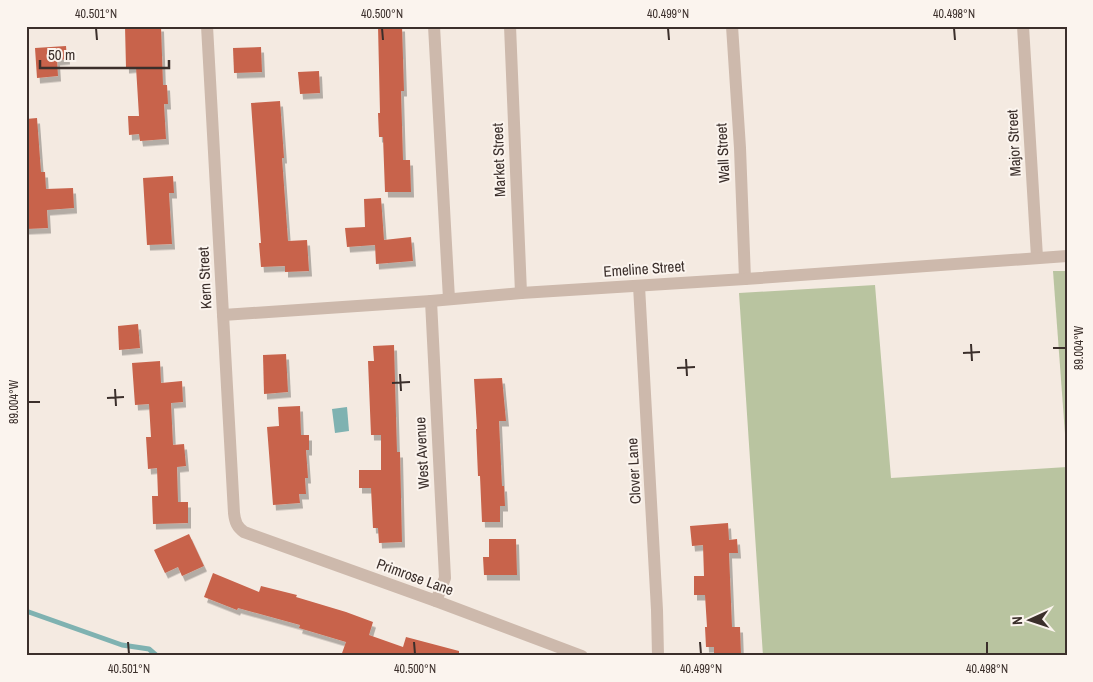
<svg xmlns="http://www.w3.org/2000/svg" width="1093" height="682" viewBox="0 0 1093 682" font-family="'Archivo Narrow',sans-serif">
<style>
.green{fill:#b9c4a0}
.water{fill:#7fb2b1}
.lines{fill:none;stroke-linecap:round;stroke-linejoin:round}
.stream{stroke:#7fb2b1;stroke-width:5}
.building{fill:#c8634b;filter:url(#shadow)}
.minor{stroke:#cdb9ac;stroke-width:12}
.ticks{fill:none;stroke:#3b2f2b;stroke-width:2}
.labels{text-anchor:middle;stroke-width:4;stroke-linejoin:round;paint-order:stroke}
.street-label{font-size:15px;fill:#3b2f2b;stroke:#fbf4ee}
.neatline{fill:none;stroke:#3b2f2b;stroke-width:2}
.ticks-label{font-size:12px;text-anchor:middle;fill:#3b2f2b}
</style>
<defs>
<filter id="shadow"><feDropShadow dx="3" dy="5.5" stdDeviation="0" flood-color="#0004"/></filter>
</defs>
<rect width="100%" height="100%" fill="#f4eae1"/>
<g class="green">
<path d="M1053 271H1067V461Z"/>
<path d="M875 285 891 478 1067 467V656H763L739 293Z"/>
</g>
<path class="water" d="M347 407 349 431 335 433 332 409Z"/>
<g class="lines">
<path class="stream" d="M26 611 122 645 149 649 157 656"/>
</g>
<g class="building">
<path d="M125 26H161L163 85H167L168 104H164L166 139 140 141 139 134 129 135 128 116H139L136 67 126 68Z"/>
<path d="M378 26H402L404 91H401L403 160H410L411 192H385L383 137H379L378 113H380Z"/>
<path d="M66 46 67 59 57 60 58 76 37 78 35 48Z"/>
<path d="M261 47 262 72 234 73 233 48Z"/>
<path d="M319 71 320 93 300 94 298 72Z"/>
<path d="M280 101 284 158H282L288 241 307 240 309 271 285 272V266L261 267 259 243H261L251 103Z"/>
<path d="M37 118 41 172H45L46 189 73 188 74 208 47 210 48 228 26 229V119Z"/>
<path d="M173 176 174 193H169L172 244 147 245 143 178Z"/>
<path d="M381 198 384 240 411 237 413 261 376 264 375 245 347 247 345 228 365 227 364 199Z"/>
<path d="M138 324 140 348 119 350 118 326Z"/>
<path d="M394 345 397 452H400L402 542 379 543 378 528H373L371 488H359V470H381V435H371L368 361H374L373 346Z"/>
<path d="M286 354 288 392 264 394 263 355Z"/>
<path d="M160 361 161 383 182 381 183 402 171 403 173 445 184 444 186 466 177 467 178 502H188V523L153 524 152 496H158L157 468 148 469 146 437H151L149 404 135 405 132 363Z"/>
<path d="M502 378 506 421H499L502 486H504L505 506H500V522H482L480 476H478L476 429H477L474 379Z"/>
<path d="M300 406 301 435H309V450H306L308 478H305L306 494H299L300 503 273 505 267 427 279 426 278 407Z"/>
<path d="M728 523 729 540 737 539 738 553H729L732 627H740L741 655 714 656V647H706L705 627H707L705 595H694V576H704L703 545 692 546 690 526Z"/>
<path d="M189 534 204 566 182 576 178 567 165 573 154 550Z"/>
<path d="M489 539H516L517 575H484L483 557H489Z"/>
<path d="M213 573 259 592 261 586 297 595 296 597 346 612 373 622 369 635 403 647 406 637 459 651V656H341L346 642 299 628 300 625 238 608 237 610 204 597Z"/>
</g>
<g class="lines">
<g class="minor">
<path d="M207 26 234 513C235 522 237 527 244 532L436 601 582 656"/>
<path d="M434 26 449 299"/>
<path d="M510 26 521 293"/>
<path d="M732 26 740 148 745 279"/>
<path d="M1023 26 1037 257"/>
<path d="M639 286 657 610 658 656"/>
<path d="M431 301 445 578 436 601"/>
<path d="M223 315 431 301 521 293 745 279 1067 256"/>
</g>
</g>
<path class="ticks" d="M96 28 97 40M382 28 383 40M668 28 669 40M954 28 955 40M971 344 972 361M1053 348H1066M963 353 980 352M686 359 687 376M677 368 695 367M400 374 401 391M392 383 410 382M115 389 116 406M107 398 124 397M28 402H40M128 642 129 654M414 642 415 654M700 642 701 654M987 642V654"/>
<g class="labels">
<g class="street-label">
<text transform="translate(1014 143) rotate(-93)" y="5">Major Street</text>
<text transform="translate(723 153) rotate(-93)" y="5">Wall Street</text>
<text transform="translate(499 160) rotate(-92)" y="5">Market Street</text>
<text transform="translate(644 269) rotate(-4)" y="5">Emeline Street</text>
<text transform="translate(205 278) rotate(-93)" y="5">Kern Street</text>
<text transform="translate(422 453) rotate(-93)" y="5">West Avenue</text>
<text transform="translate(634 471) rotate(-93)" y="5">Clover Lane</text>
<text transform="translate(415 577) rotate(20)" y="5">Primrose Lane</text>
</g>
</g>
<rect width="1093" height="682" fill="none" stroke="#fbf4ee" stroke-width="55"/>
<g transform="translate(1030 620) rotate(267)" stroke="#fbf4ee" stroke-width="4" paint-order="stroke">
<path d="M0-4L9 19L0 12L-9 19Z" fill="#3b2f2b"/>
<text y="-8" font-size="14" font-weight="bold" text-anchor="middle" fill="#3b2f2b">N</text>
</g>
<path d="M40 60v8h129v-8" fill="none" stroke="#3b2f2b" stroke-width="2.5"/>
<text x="48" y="60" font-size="15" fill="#3b2f2b" stroke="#fbf4ee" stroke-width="4" paint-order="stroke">50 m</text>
<rect x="28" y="28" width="1038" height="626" class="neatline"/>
<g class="ticks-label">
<text x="96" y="18">40.501°N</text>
<text x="382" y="18">40.500°N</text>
<text x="668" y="18">40.499°N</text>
<text x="954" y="18">40.498°N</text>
<text transform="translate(1079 348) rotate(-90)" y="4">89.004°W</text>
<text transform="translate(14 402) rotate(-90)" y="4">89.004°W</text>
<text x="129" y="673">40.501°N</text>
<text x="415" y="673">40.500°N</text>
<text x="701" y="673">40.499°N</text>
<text x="987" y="673">40.498°N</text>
</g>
</svg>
